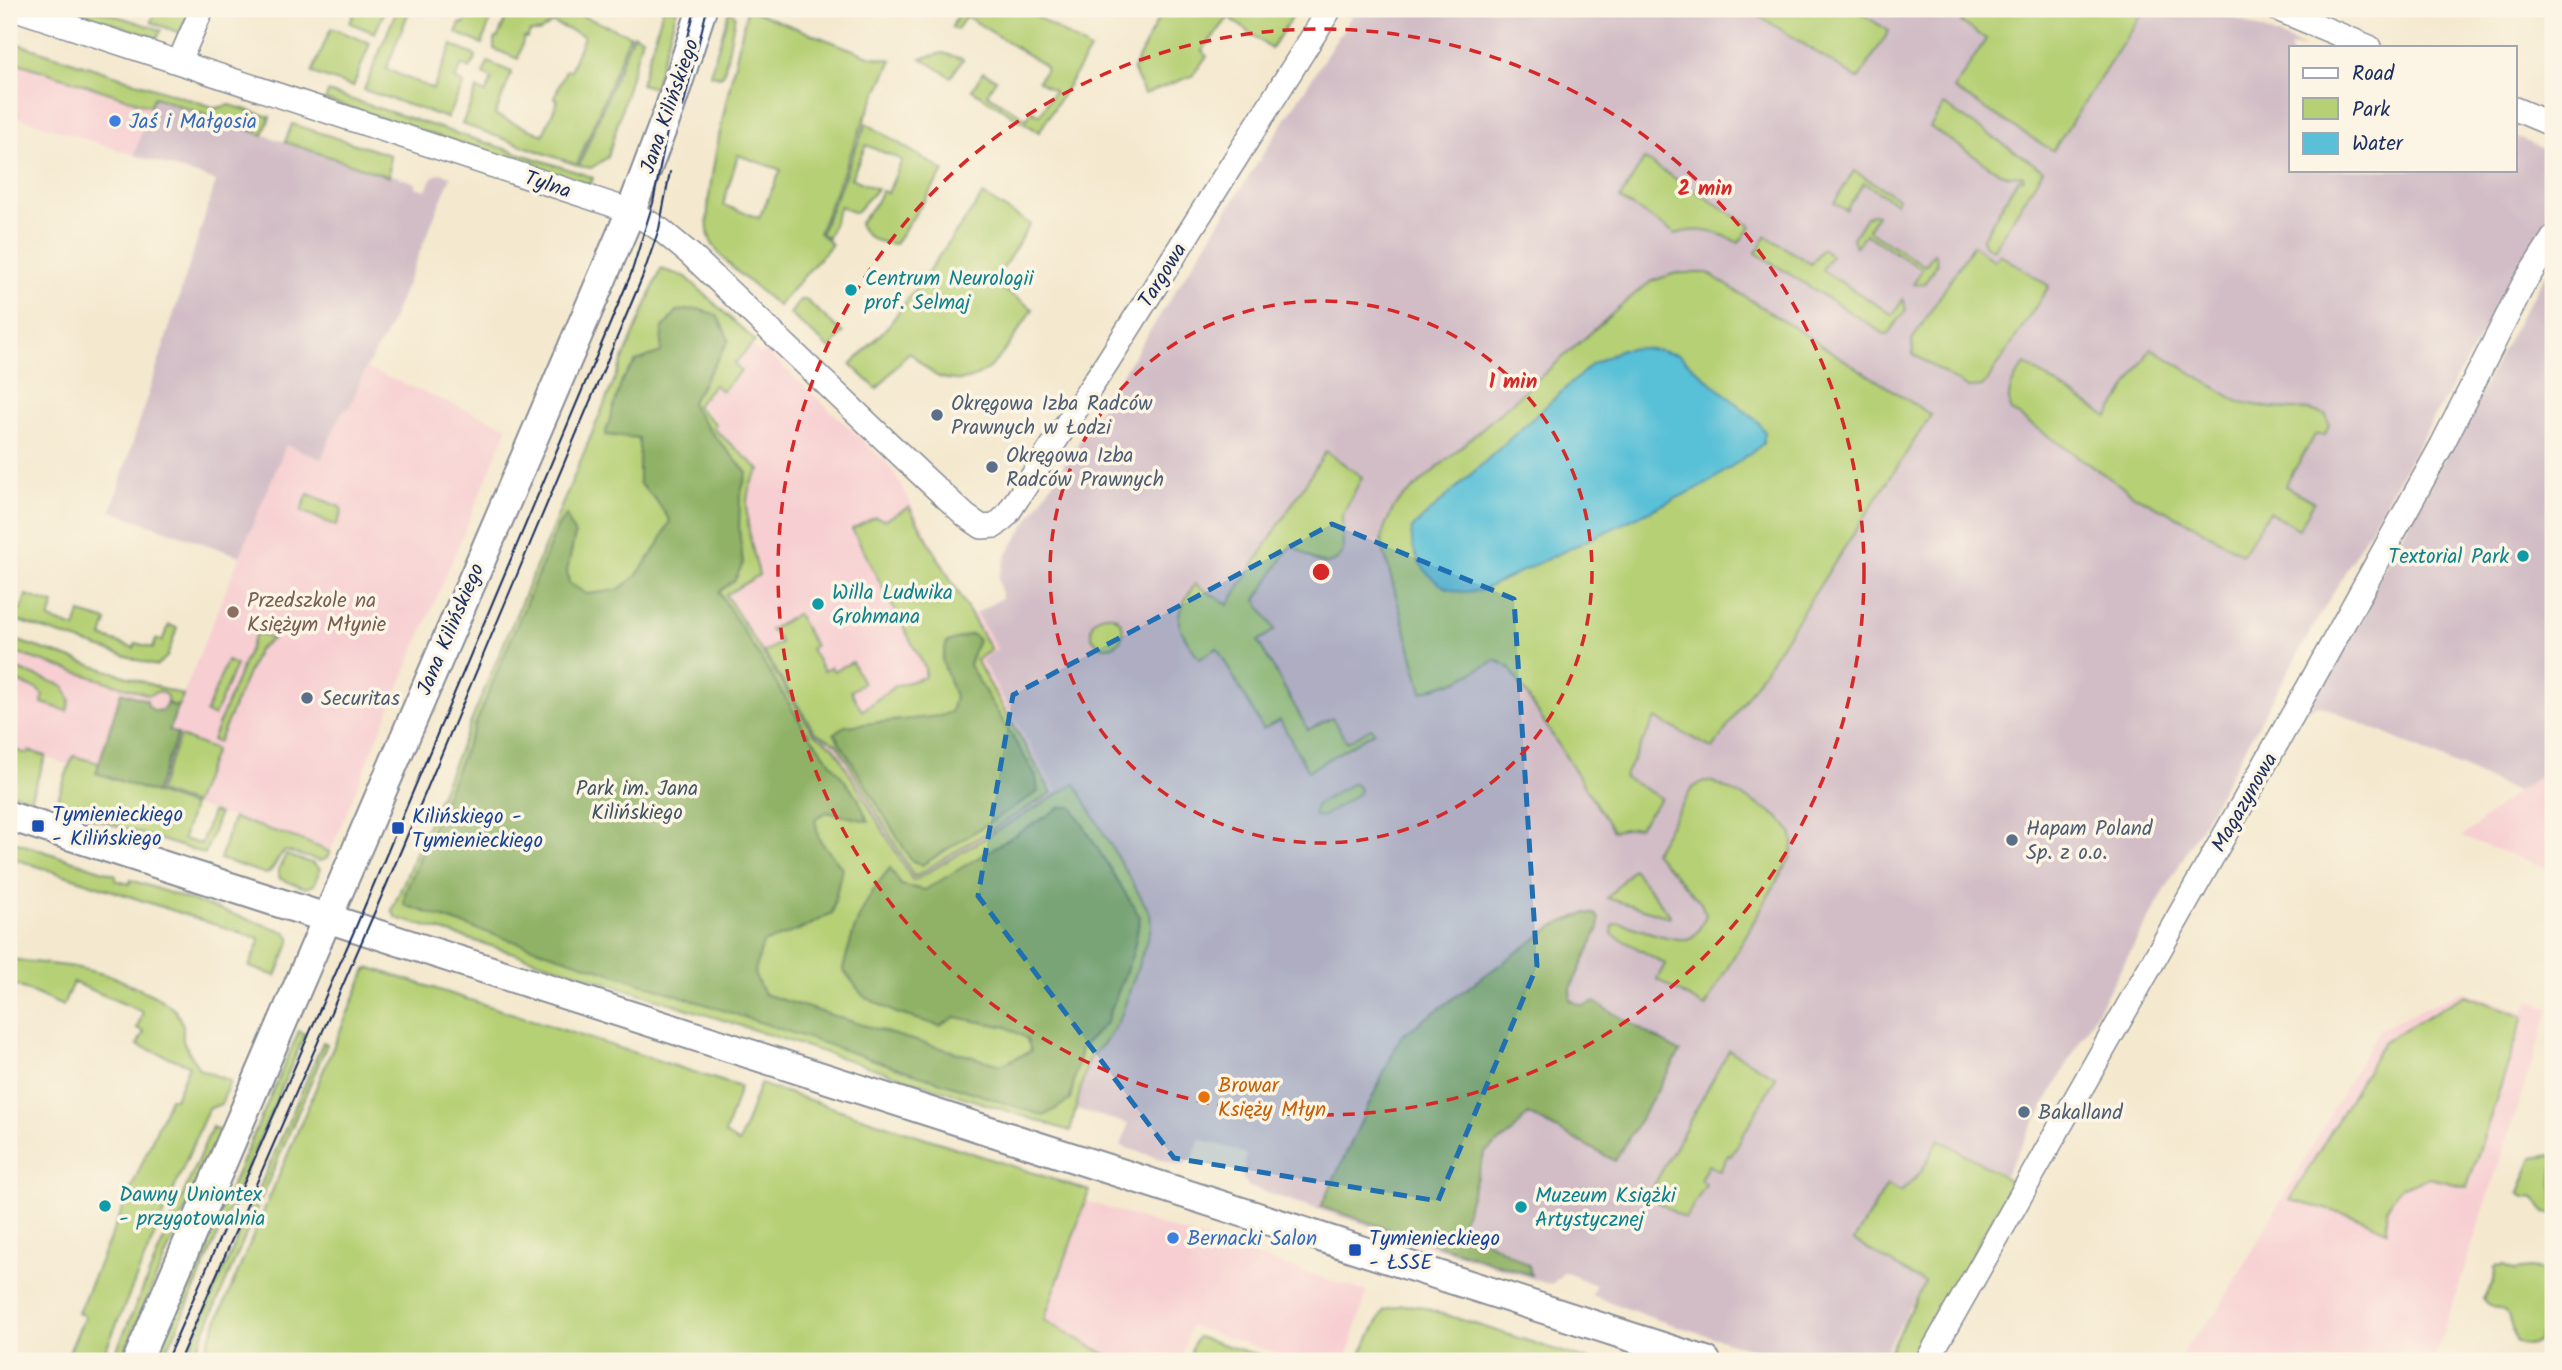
<svg xmlns="http://www.w3.org/2000/svg" width="2562" height="1370" viewBox="0 0 2562 1370" font-family="Kalam,sans-serif">
<style>
.built{fill:#f7cfd2}
.industrial{fill:#d2bdc6}
.green{fill:#b6d075;stroke:#68806a;stroke-width:2;fill-rule:evenodd}
.forest{fill:#90b266;stroke:#567062;stroke-width:2}
.water{fill:#59c0d7;stroke:#3a789a;stroke-width:2}
.lines{fill:none;stroke-linecap:round;stroke-linejoin:round}
.minor-casing{stroke:#888c96;stroke-width:26}
.tertiary-casing{stroke:#888c96;stroke-width:32}
.minor{stroke:#fff;stroke-width:23}
.tertiary{stroke:#fff;stroke-width:28}
.tram{stroke:#1b2f5e;stroke-width:2}
.marked{fill:#1f6fb2;fill-opacity:0.2;stroke:#1f6fb2;stroke-width:5;stroke-dasharray:14 9;stroke-linejoin:round}
.ring{fill:none;stroke:#d62828;stroke-width:3.5;stroke-dasharray:12 9}
.shop-dot{fill:#3f7fe0;stroke:#fcf5e5;stroke-width:2.5}
.culture-dot{fill:#0f9aa8;stroke:#fcf5e5;stroke-width:2.5}
.service-dot{fill:#5c6f8a;stroke:#fcf5e5;stroke-width:2.5}
.education-dot{fill:#8d6e63;stroke:#fcf5e5;stroke-width:2.5}
.transit-dot{fill:#1a4fb4;stroke:#fcf5e5;stroke-width:2.5}
.food-dot{fill:#e8710a;stroke:#fcf5e5;stroke-width:2.5}
.labels{text-anchor:middle;stroke-width:7;stroke-linejoin:round;paint-order:stroke}
.street-label{font-size:21px;fill:#1b2f5e;stroke:#fcf5e5}
.shop-label{font-size:21px;fill:#366cbe;stroke:#fcf5e5;text-anchor:start}
.culture-label{font-size:21px;fill:#0d838f;stroke:#fcf5e5;text-anchor:start}
.service-label{font-size:21px;fill:#4e5e75;stroke:#fcf5e5;text-anchor:start}
.education-label{font-size:21px;fill:#785e54;stroke:#fcf5e5;text-anchor:start}
.park-label{font-size:21px;fill:#425764;stroke:#fcf5e5}
.transit-label{font-size:21px;fill:#164399;stroke:#fcf5e5;text-anchor:start}
.food-label{font-size:21px;fill:#c56008;stroke:#fcf5e5;text-anchor:start}
.centre{fill:#d62828;stroke:#fcf5e5;stroke-width:3.5}
.ring-label{font-size:21px;text-anchor:middle;font-weight:bold;fill:#d62828;stroke:#fcf5e5;stroke-width:7;stroke-linejoin:round;paint-order:stroke}
</style>
<rect width="100%" height="100%" fill="#fcf5e5"/>
<filter id="ink" filterUnits="userSpaceOnUse"><feTurbulence type="fractalNoise" baseFrequency=".0143" numOctaves="2"/><feDisplacementMap in="SourceGraphic" scale="14" xChannelSelector="R" yChannelSelector="G"/><feConvolveMatrix kernelMatrix="1 2 1 2 8 2 1 2 1" color-interpolation-filters="sRGB"/></filter>
<filter id="wash" filterUnits="userSpaceOnUse"><feTurbulence type="fractalNoise" baseFrequency=".00686" numOctaves="4" result="noise"/><feDisplacementMap in="SourceGraphic" scale="28" xChannelSelector="R" yChannelSelector="G"/><feGaussianBlur stdDeviation="1.57" result="paint"/><feColorMatrix in="noise" values="0 0 0 0 0 0 0 0 0 0 0 0 0 0 0 0 0 1.4 0 .05"/><feComposite in="paint" operator="in"/></filter>
<g filter="url(#wash)">
<rect width="100%" height="100%" fill="#f4e9cf"/>
<g class="built">
<path d="M9 44 153 97 134 155 9 114Z"/>
<path d="M752 346 761 354 765 350 886 462 895 474 971 614 976 613 997 649 981 660 1058 794 913 881 834 747 813 733 725 595 759 575 747 525 748 499 755 475 760 470 715 428 718 423 699 404 715 387 723 393 743 371 736 364Z"/>
<path d="M366 368 508 427 330 852 299 839 9 746V638L183 694 286 445 321 459 342 412 349 407Z"/>
<path d="M2553 766V870L2462 837 2517 792Z"/>
<path d="M2462 991 2524 1012 2529 1000 2550 1008 2434 1361H2181L2185 1347 2217 1312 2379 1029Z"/>
<path d="M1086 1201 1367 1292 1346 1361H1302L1190 1326 1181 1361H1118L1044 1320Z"/>
</g>
<g class="industrial">
<path d="M1356 9H2213L2304 47H2291V170H2515V137L2553 153V210L2545 228 2514 278 2290 668 2005 1175 1989 1166 1880 1361H1790L1658 1320 1591 1295 1596 1285 1564 1272 1551 1285 1249 1187 1241 1176 1247 1155 1236 1150 1200 1139 1193 1158 1182 1166 1121 1146 1128 1124 1076 1109 1088 1060 1108 1039 1074 784 1058 794 981 660 997 649 976 613 1002 598 998 578 1007 554Z"/>
<path d="M153 97 388 177 390 174 416 183 415 187 426 190 432 177 441 173 451 176 386 334 366 368 349 408 342 412 321 459 286 445 240 556 111 511 216 181 134 155Z"/>
<path d="M2553 263V766L2517 792 2322 706H2315L2305 712 2476 401 2520 317Z"/>
</g>
<g class="green">
<path d="M68 9H95L161 30 157 38Z"/>
<path d="M156 9H190L180 33 151 22Z"/>
<path d="M356 9 385 10 375 33 350 23Z"/>
<path d="M397 9H410L386 69 433 89 452 45 476 56 470 69 462 65 455 79 464 84 447 118 364 90Z"/>
<path d="M466 9H490L493 12 482 44 456 33 460 23 464 24 468 13 465 12Z"/>
<path d="M540 9H565L630 35 577 165 462 124 477 89 486 93 492 79 483 74 488 62 512 72 495 115 543 135 558 100 554 98 566 70 570 71 584 36 553 23 539 32H530L527 38 524 37 518 59 494 49V39L498 37 506 18 525 17Z"/>
<path d="M663 9H677L654 88 641 84Z"/>
<path d="M747 9 869 56 892 60 864 120 819 233 832 244 778 306C760 290 718 260 710 239 697 209 739 50 747 9ZM738 155 781 170 759 218 723 205Z"/>
<path d="M960 9H1025L1090 50 1039 132 972 90 983 72 996 79 987 94 1027 119 1032 111 1040 115 1054 91 1038 81 1046 69 1044 65 966 16 957 30 952 27Z"/>
<path d="M1163 9H1297L1271 49 1229 17 1202 51 1207 56 1192 76 1144 94 1133 69Z"/>
<path d="M1749 9H1854L1889 31 1858 79Z"/>
<path d="M1970 9H2145L2053 151 1954 89 1986 39 1961 22Z"/>
<path d="M729 12H733L735 16 724 73 720 77 710 74Z"/>
<path d="M331 28 370 43 353 87 312 73Z"/>
<path d="M633 34 642 38 608 157 591 168 579 166Z"/>
<path d="M9 41 216 108 230 105 270 117 263 135 154 97 150 106 9 60Z"/>
<path d="M943 53 963 59 951 77 921 58Z"/>
<path d="M328 92 586 175 593 178 590 185 325 100Z"/>
<path d="M1944 105 2043 170 1993 250 1983 243 1984 241 1982 239 2018 179 2024 178 2023 175 2009 176 2000 173 1930 127Z"/>
<path d="M866 123 944 171 895 244C877 242 868 241 859 224L875 204 882 191 888 193 902 160 866 145 851 178 877 189 855 213 840 206 828 238 821 233Z"/>
<path d="M292 124 390 155 389 177 285 142Z"/>
<path d="M1644 159 1751 226 1739 243C1721 233 1697 226 1676 234L1620 199Z"/>
<path d="M1854 171 1898 198 1896 203 1864 183 1846 210 1834 203Z"/>
<path d="M983 195 1030 224 994 283 1033 309C1010 341 988 394 939 377 929 373 918 359 909 352L877 389 851 365 889 325Z"/>
<path d="M1872 214 1877 215 1868 230 1925 266 1934 253C1942 263 1930 274 1924 284H1913L1922 269 1865 234 1856 247 1853 238 1866 217Z"/>
<path d="M1766 236 1811 264 1822 249 1831 256 1822 270 1893 315 1903 299 1906 310 1887 335 1883 333 1756 253Z"/>
<path d="M1973 245 1994 261 1999 254 2049 286 1990 377 1982 387 1968 388 1913 354 1912 340Z"/>
<path d="M661 269 686 277 755 341 734 364 741 371 722 391 714 385 696 406 716 424 713 428 760 470C735 495 752 545 759 575L726 595 813 733 834 747 913 881 1075 784 1150 913 1151 928 1121 1016 1108 1039 1088 1060 1070 1131 463 937 396 918 392 910Z"/>
<path d="M1676 273H1708L1931 415 1713 749 1655 718 1624 777 1661 798 1639 827 1613 831 1509 667 1496 660 1459 680 1422 692 1381 540 1385 526 1395 505 1637 292 1652 281Z"/>
<path d="M800 300H806L843 333 830 349 790 314Z"/>
<path d="M2151 348 2239 402 2272 408 2310 410 2326 415 2329 425 2325 435H2315L2285 486 2314 502 2299 529 2269 512 2242 554 2195 526 2137 497 2010 410C2006 390 2013 380 2025 364L2108 417Z"/>
<path d="M1326 451 1362 477 1342 516 1343 551 1336 561 1327 564 1316 561 1291 545 1256 600 1275 630 1258 641 1308 730 1332 718 1347 742 1371 728 1374 732 1308 771 1280 720 1263 729 1217 648 1199 659C1176 622 1170 622 1195 584L1228 605Z"/>
<path d="M308 494 340 507 342 512 336 526 301 511Z"/>
<path d="M909 507 991 650 976 660 1052 793 914 877 837 744 815 732 764 652 780 643 778 637 770 630 797 614 815 646 811 649 824 671 831 667 834 671 852 662 863 683 851 691 862 711 895 686 925 677V668L852 529 875 517 885 520Z"/>
<path d="M26 595 54 604 49 619 75 628 80 613 107 621 102 637 134 648 136 643 153 648 156 639 162 641 169 625 177 628 167 657 156 666 9 618V606L21 610Z"/>
<circle cx="1107" cy="631" r="16"/>
<path d="M256 633 272 639 258 650 218 743 212 740Z"/>
<path d="M9 638 183 695 178 707 167 703V696L160 691 149 695 9 651Z"/>
<path d="M227 661 236 665 214 716 206 713Z"/>
<path d="M9 666 64 686 70 700 67 711 42 703 43 695 37 689 9 679Z"/>
<path d="M180 736 215 750 194 804 158 792Z"/>
<path d="M9 748 28 754 29 751 46 756 30 799 9 792Z"/>
<path d="M73 756 99 763 97 773 193 806 183 839 201 844 212 812 219 814 205 854 55 806Z"/>
<path d="M1704 781 1713 782C1734 793 1780 811 1790 831 1795 840 1793 849 1790 858L1705 1007 1657 979 1665 964 1612 934 1613 925 1620 923C1635 927 1677 944 1690 938 1699 934 1702 923 1706 915L1701 903 1654 852 1692 788Z"/>
<path d="M1353 783 1360 789 1359 793 1324 816 1319 817 1314 815 1316 805Z"/>
<path d="M233 818 299 839 330 852 327 858 320 861 286 851C275 856 277 869 266 874L220 859Z"/>
<path d="M9 840 116 875 115 880 129 884 131 880 286 932 290 937V942L276 976 249 967 260 939 9 857Z"/>
<path d="M286 855 314 864 320 869 314 885 306 888 280 879 278 870Z"/>
<path d="M1633 869 1670 915 1669 917 1607 898Z"/>
<path d="M9 959 74 967 112 976 159 998 175 1010 183 1025V1041L199 1069 230 1081 221 1104 208 1109 101 1361H65L85 1316 78 1313 170 1098 175 1099 189 1065 137 1045 144 1032 137 1028 143 1012 73 982 63 1006 9 982Z"/>
<path d="M371 968 740 1087 725 1134 739 1143 760 1084 1089 1191 1044 1320 1118 1361H200L366 970Z"/>
<path d="M2465 995 2524 1016 2467 1187 2430 1178 2400 1187 2387 1208V1230L2357 1217 2290 1200 2384 1041Z"/>
<path d="M299 1031 305 1034 176 1331 162 1361H155Z"/>
<path d="M323 1042 327 1044 192 1361H184Z"/>
<path d="M1729 1050 1776 1077 1731 1156 1728 1155 1720 1171 1708 1165 1700 1180 1706 1184 1685 1219 1648 1196Z"/>
<path d="M212 1127 220 1131 120 1361H112Z"/>
<path d="M1939 1139 2013 1182 1912 1361H1884L1925 1283 1854 1241 1887 1185 1901 1192 1922 1171Z"/>
<path d="M2553 1155V1214L2545 1213 2535 1198 2524 1197 2519 1192 2533 1158Z"/>
<path d="M2504 1266 2513 1270 2531 1268 2553 1272V1297L2538 1342C2529 1346 2523 1346 2515 1341 2514 1331 2512 1318 2504 1312 2496 1305 2488 1308 2483 1299L2494 1281 2495 1267Z"/>
<path d="M1402 1305 1418 1306 1591 1361H1357L1384 1310Z"/>
<path d="M1198 1337 1278 1361H1191V1348Z"/>
</g>
<g class="forest">
<path d="M698 309 717 315 729 340 691 403C705 429 728 450 747 473L740 495 739 529 743 563 735 580 719 592 805 729 858 798 868 821 826 812 815 819 819 839 842 868 832 913 806 927 763 943 754 974 764 994 895 1035 1001 1065 1031 1051 1027 1039 1007 1027 955 1017 940 1026 896 1013 863 996 843 969C853 928 863 900 890 868L901 885 925 890 1061 807H1072L1140 917 1133 953 1106 1023 1081 1048 1070 1100 1044 1116 404 905 405 893 558 526 566 515 575 535 567 571 569 583 587 594 618 590 636 576 657 547 670 521 656 500 639 483V438L605 435 622 380 636 361 661 352 662 329 677 311Z"/>
<path d="M971 634 978 639 969 665 1036 776 1038 792 922 865 911 860 834 733 845 726 940 716 951 712 955 697 942 660 947 642Z"/>
<path d="M121 692 147 700 148 706 155 711 162 710 167 703 178 707 169 730 178 734 155 793 96 773Z"/>
<path d="M1585 913 1594 914 1599 918V928L1571 988 1570 1000 1582 1006 1594 1002 1680 1052 1615 1161 1528 1114 1512 1133 1485 1152 1461 1227 1529 1265 1531 1275 1321 1207 1401 1036 1552 927Z"/>
</g>
<path class="water" d="M1646 348 1679 355 1758 422 1765 432 1763 444 1707 484 1480 591C1474 591 1468 592 1463 592 1432 589 1408 556 1412 528L1591 365 1621 349Z"/>
</g>
<g filter="url(#ink)">
<g class="lines">
<defs>
<g id="minor">
<path d="M16 9 631 211 661 230 690 254 924 477 966 516 982 527 995 526 1006 516 1108 361 1330 9"/>
<path d="M2277 9 2369 47"/>
<path d="M179 62 202 9"/>
<path d="M2515 109 2553 125"/>
<path d="M1927 1361 2309 686 2442 445 2523 285 2553 238"/>
</g>
<g id="tertiary">
<path d="M9 816 1706 1361"/>
<path d="M137 1361 631 211 669 110 702 9"/>
</g>
</defs>
<use href="#minor" class="minor-casing"/>
<use href="#tertiary" class="tertiary-casing"/>
<use href="#minor" class="minor"/>
<use href="#tertiary" class="tertiary"/>
<g class="tram">
<path d="M683 107 707 9"/>
<path d="M166 1361 355 929 631 274 653 203 677 81 695 9"/>
<path d="M179 1361 386 886 642 278 659 229 670 172"/>
</g>
</g>
</g>
<path class="marked" d="M1332 524 1514 599 1537 966 1438 1201 1174 1158 978 896 1013 695Z"/>
<g class="ring">
<circle cx="1321" cy="572" r="271"/>
<circle cx="1321" cy="572" r="543"/>
</g>
<g class="shop-dot">
<circle cx="115" cy="121" r="7"/>
<circle cx="1173" cy="1238" r="7"/>
</g>
<g class="culture-dot">
<circle cx="851" cy="290" r="7"/>
<circle cx="2523" cy="556" r="7"/>
<circle cx="818" cy="604" r="7"/>
<circle cx="105" cy="1206" r="7"/>
<circle cx="1521" cy="1207" r="7"/>
</g>
<g class="service-dot">
<circle cx="937" cy="415" r="7"/>
<circle cx="992" cy="467" r="7"/>
<circle cx="307" cy="698" r="7"/>
<circle cx="2012" cy="840" r="7"/>
<circle cx="2024" cy="1112" r="7"/>
</g>
<circle class="education-dot" cx="233" cy="612" r="7"/>
<g class="transit-dot">
<rect x="31" y="819" width="14" height="14" rx="3.5"/>
<rect x="391" y="821" width="14" height="14" rx="3.5"/>
<rect x="1348" y="1243" width="14" height="14" rx="3.5"/>
</g>
<circle class="food-dot" cx="1204" cy="1097" r="7"/>
<g class="labels">
<g class="street-label">
<text transform="translate(669 106) rotate(-71)" y="7">Jana Kilińskiego</text>
<text transform="translate(548 184) rotate(18)" y="7">Tylna</text>
<text transform="translate(1162 275) rotate(-58)" y="7">Targowa</text>
<text transform="translate(450 629) rotate(-67)" y="7">Jana Kilińskiego</text>
<text transform="translate(2244 802) rotate(-60)" y="7">Magazynowa</text>
</g>
<g class="shop-label">
<text x="129" y="128">Jaś i Małgosia</text>
<text x="1187" y="1245">Bernacki Salon</text>
</g>
<g class="culture-label">
<text x="865" y="285">Centrum Neurologii<tspan x="865" dy="24">prof. Selmaj</tspan></text>
<text x="2509" y="563" text-anchor="end">Textorial Park</text>
<text x="832" y="599">Willa Ludwika<tspan x="832" dy="24">Grohmana</tspan></text>
<text x="119" y="1201">Dawny Uniontex<tspan x="119" dy="24">- przygotowalnia</tspan></text>
<text x="1535" y="1202">Muzeum Książki<tspan x="1535" dy="24">Artystycznej</tspan></text>
</g>
<g class="service-label">
<text x="951" y="410">Okręgowa Izba Radców<tspan x="951" dy="24">Prawnych w Łodzi</tspan></text>
<text x="1006" y="462">Okręgowa Izba<tspan x="1006" dy="24">Radców Prawnych</tspan></text>
<text x="321" y="705">Securitas</text>
<text x="2026" y="835">Hapam Poland<tspan x="2026" dy="24">Sp. z o.o.</tspan></text>
<text x="2038" y="1119">Bakalland</text>
</g>
<g class="education-label">
<text x="247" y="607">Przedszkole na<tspan x="247" dy="24">Księżym Młynie</tspan></text>
</g>
<g class="park-label">
<text x="637" y="795">Park im. Jana<tspan x="637" dy="24">Kilińskiego</tspan></text>
</g>
<g class="transit-label">
<text x="52" y="821">Tymienieckiego<tspan x="52" dy="24">- Kilińskiego</tspan></text>
<text x="412" y="823">Kilińskiego -<tspan x="412" dy="24">Tymienieckiego</tspan></text>
<text x="1369" y="1245">Tymienieckiego<tspan x="1369" dy="24">- ŁSSE</tspan></text>
</g>
<g class="food-label">
<text x="1218" y="1092">Browar<tspan x="1218" dy="24">Księży Młyn</tspan></text>
</g>
</g>
<circle cx="1321" cy="572" r="10" class="centre"/>
<g class="ring-label">
<text x="1705" y="195">2 min</text>
<text x="1513" y="388">1 min</text>
</g>
<rect width="2562" height="1370" fill="none" stroke="#fcf5e5" stroke-width="35"/>
<rect x="2289" y="46" width="228" height="126" fill="#fcf5e5" stroke="#a2a6af" stroke-width="2"/>
<rect x="2303" y="68" width="35" height="10" fill="#ffffff" stroke="#a2a6af" stroke-width="2"/>
<text x="2352" y="80" font-size="21" fill="#1b2f5e">Road</text>
<rect x="2303" y="98" width="35" height="21" fill="#b6d075" stroke="#a2a6af" stroke-width="2"/>
<text x="2352" y="116" font-size="21" fill="#1b2f5e">Park</text>
<rect x="2303" y="133" width="35" height="21" fill="#59c0d7" stroke="#a2a6af" stroke-width="2"/>
<text x="2352" y="150" font-size="21" fill="#1b2f5e">Water</text>
</svg>
